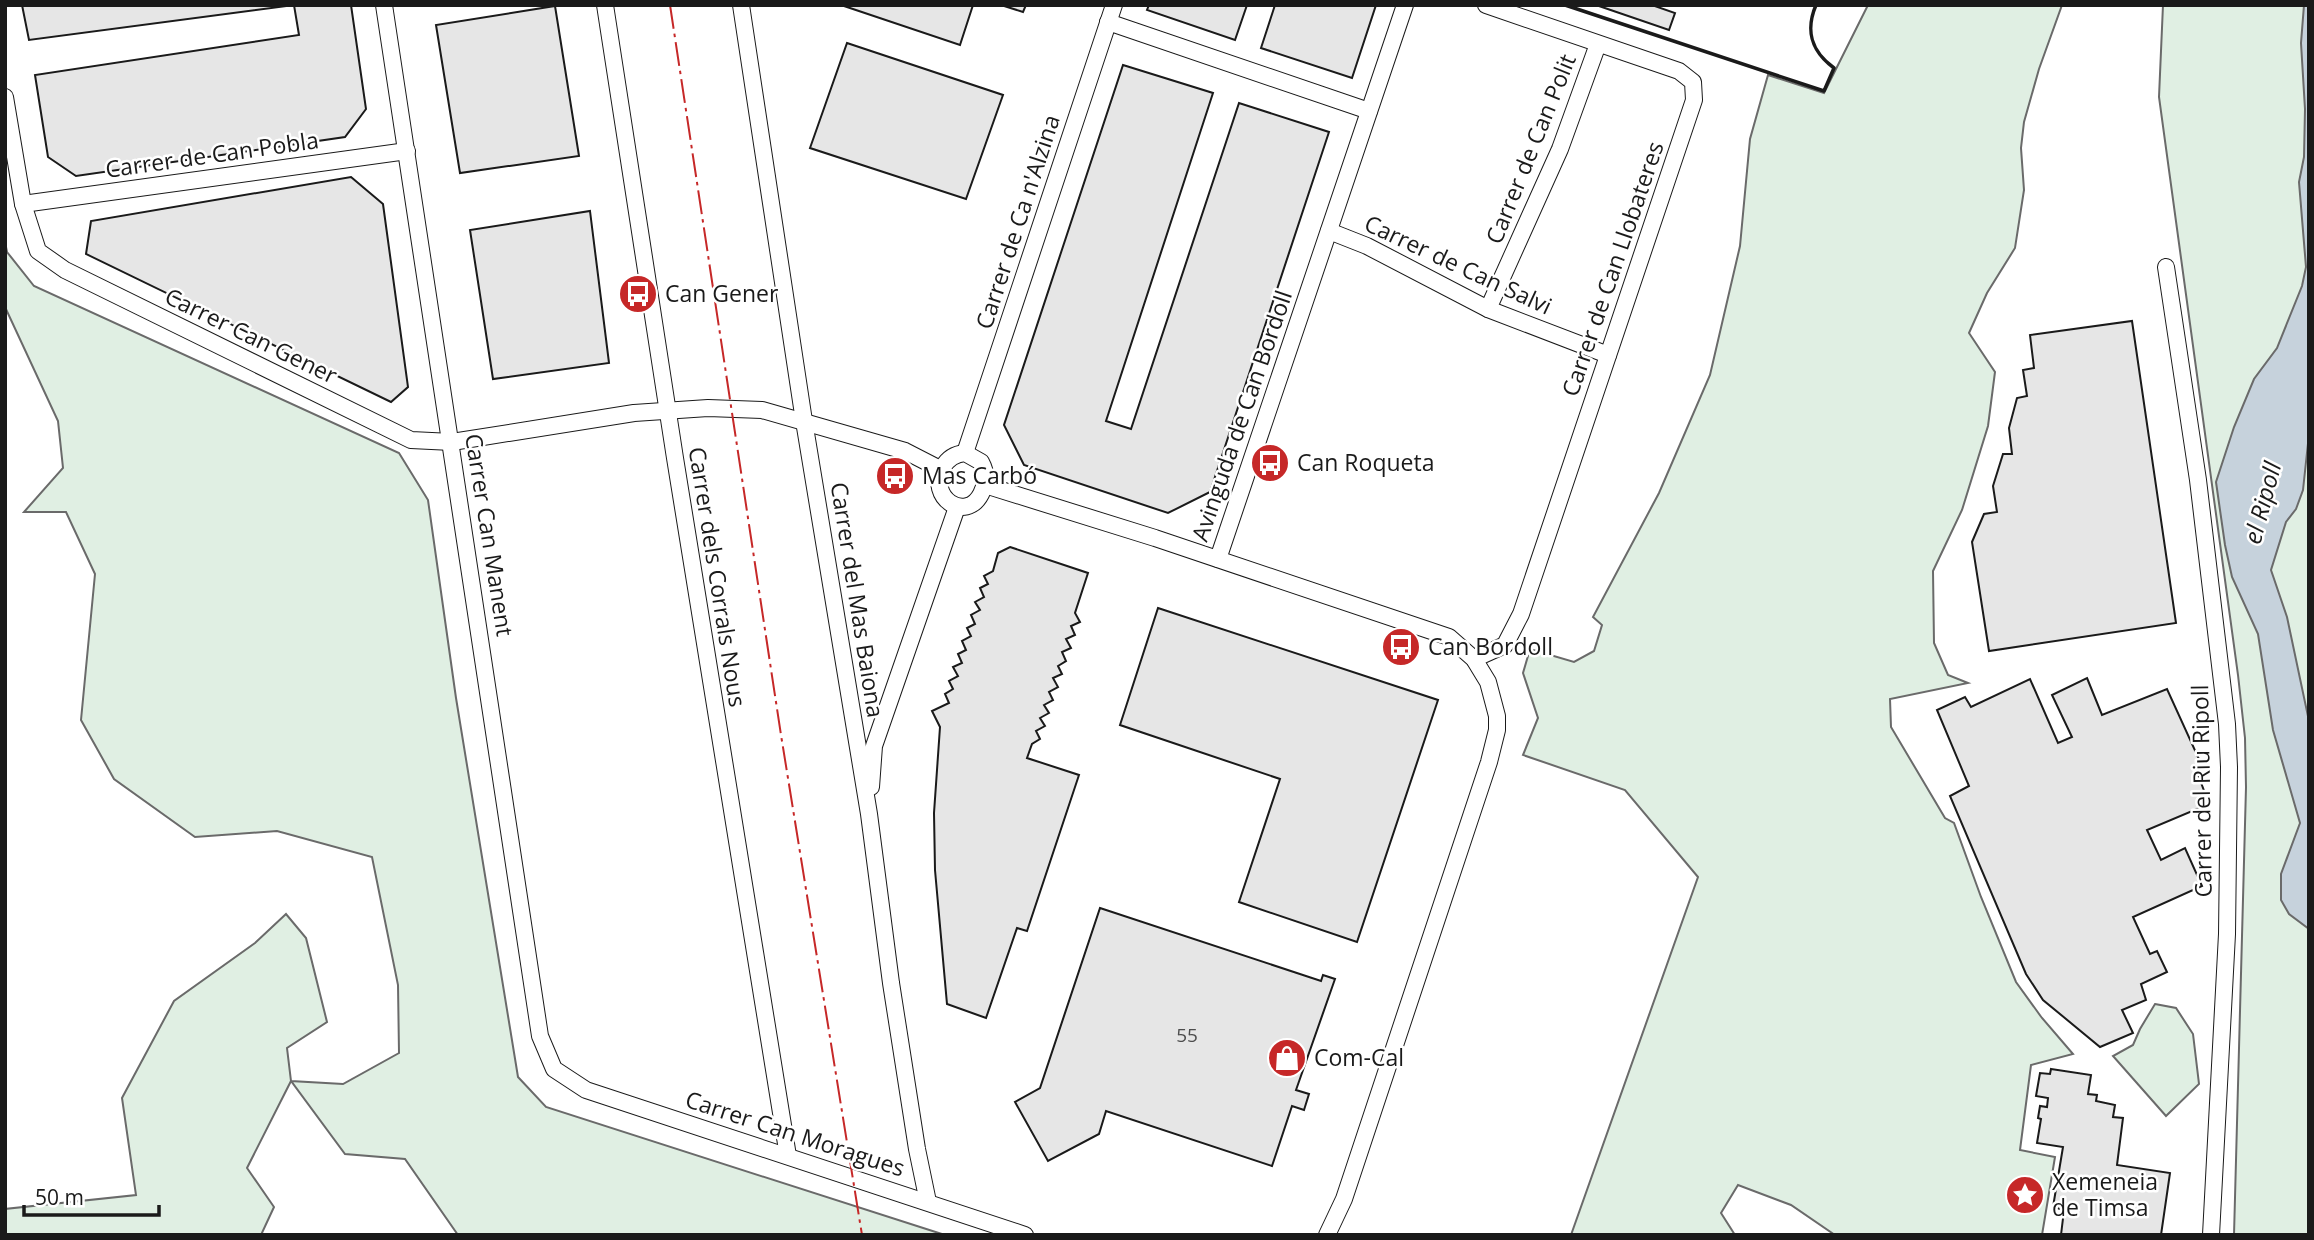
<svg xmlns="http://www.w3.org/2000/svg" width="2314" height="1240" viewBox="0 0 2314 1240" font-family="'Open Sans',sans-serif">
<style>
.green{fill:#e0efe3;stroke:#6a6a6a;stroke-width:2}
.water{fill:#c6d2dc;stroke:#6a6a6a;stroke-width:2}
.building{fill:#e6e6e6;stroke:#1a1a1a;stroke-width:2}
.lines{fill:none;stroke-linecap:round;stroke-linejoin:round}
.minor-casing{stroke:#1a1a1a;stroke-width:18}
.minor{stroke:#fff;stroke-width:16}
.wall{stroke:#1a1a1a;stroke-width:3.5}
.power{stroke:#c62828;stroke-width:2;stroke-dasharray:24 5 3.5 5;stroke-linecap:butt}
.labels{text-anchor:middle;stroke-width:5;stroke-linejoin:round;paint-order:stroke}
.number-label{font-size:19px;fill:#4d4d4d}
.street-label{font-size:23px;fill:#1a1a1a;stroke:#fff}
.poi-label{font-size:23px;fill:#1a1a1a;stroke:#fff;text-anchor:start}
.water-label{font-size:24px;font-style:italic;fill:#1a1a1a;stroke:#fff}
</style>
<rect width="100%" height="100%" fill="#fff"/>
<g class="green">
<path d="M1868 5H2062L2039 69 2024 122 2021 148 2024 190 2015 248 1987 293 1969 333 1995 372 1988 426 1962 510 1933 571 1934 643 1948 675 1968 683 1890 699 1891 727 1945 818 1954 823 1981 897 2016 982 2042 1018 2073 1054 2031 1065 2020 1150 2055 1157 2042 1235H1835L1791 1205 1738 1185 1721 1213 1735 1235H1571L1698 877 1625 790 1523 755 1538 718 1523 673 1530 649 1574 662 1594 651 1602 625 1593 617 1659 493 1710 375 1740 246 1750 139 1768 75 1824 93Z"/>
<path d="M2163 5H2309V1235H2234L2246 787 2245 738 2238 675 2159 97Z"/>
<path d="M5 242 7 252 34 286 399 453 428 500 456 698 518 1077 546 1107 945 1235H458L405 1159 345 1154 291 1081 247 1168 274 1207 261 1235H5V1209L136 1195 122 1098 174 1001 255 943 286 914 306 938 327 1022 287 1048 291 1081 343 1084 399 1053 398 985 372 857 277 831 195 837 114 779 81 720 95 574 66 512H24L63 468 58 421 5 307Z"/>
<path d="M2155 1004 2176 1008 2193 1034 2199 1084 2166 1116 2113 1056 2133 1045 2140 1029Z"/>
</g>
<path class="water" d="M2304 5H2309V434L2303 490 2296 509 2286 522 2271 570 2287 617 2309 721V929L2289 914 2281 900V874L2300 823 2273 730 2258 634 2232 577 2225 545 2216 482 2234 427 2254 379 2277 348 2302 286 2306 267 2299 182 2304 157 2305 109 2301 43Z"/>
<g class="building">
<path d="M22 5H351L366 109 345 137 76 176 48 157 35 75 299 35 294 5 29 40Z"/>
<path d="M841 5H973L960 45Z"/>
<path d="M1001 5H1026L1023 12Z"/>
<path d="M1149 5H1247L1235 40 1147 10Z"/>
<path d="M1275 5H1376L1352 78 1261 48Z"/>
<path d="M1596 5H1652L1675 13 1669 30Z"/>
<path d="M555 6 579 156 460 173 436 25Z"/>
<path d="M847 43 1003 95 966 199 810 148Z"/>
<path d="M1123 65 1213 93 1106 421 1131 429 1239 103 1329 132 1210 492 1168 513 1024 465 1004 425Z"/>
<path d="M351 177 383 204 408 387 391 402 86 254 91 221Z"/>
<path d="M590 211 609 363 493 379 470 230Z"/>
<path d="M2132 321 2176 623 1989 651 1972 542 1984 514 1997 512 1993 486 2003 454H2012L2009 428 2017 398 2027 396 2023 370 2034 368 2030 335Z"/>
<path d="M1010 547 1088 573 1075 613 1080 622 1071 626 1075 635 1066 639 1071 648 1062 652 1066 661 1058 666 1062 674 1053 678 1058 687 1049 692 1053 700 1044 705 1049 713 1040 718 1045 726 1036 731 1040 739 1032 744 1027 758 1079 775 1027 931 1017 928 986 1018 947 1004 935 870 934 813 940 727 932 711 949 703 945 694 953 689 949 681 958 676 953 667 962 663 958 654 966 650 962 641 971 636 967 628 975 624 971 615 980 610 975 602 984 597 980 588 988 584 984 576 993 571 998 553Z"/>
<path d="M1158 608 1438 700 1357 942 1239 902 1280 779 1120 725Z"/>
<path d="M2087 678 2102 715 2167 689 2203 768 2197 772 2209 804 2147 830 2161 860 2185 848 2202 886 2133 917 2150 954 2157 951 2167 972 2141 984 2146 1000 2122 1010 2133 1033 2100 1047 2043 1000 2026 974 1950 796 1969 786 1937 710 1965 697 1971 707 2030 679 2058 743 2072 737 2052 695Z"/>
<path d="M1100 908 1321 981 1323 975 1335 979 1296 1090 1309 1094 1304 1110 1292 1106 1272 1166 1106 1111 1099 1134 1048 1161 1015 1102 1040 1088Z"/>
<path d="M2051 1069 2091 1075 2088 1094 2097 1095 2096 1101 2115 1105 2113 1117 2123 1118 2117 1165 2170 1173 2161 1235H2061L2064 1210 2053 1207 2063 1147 2037 1143 2041 1119 2038 1118 2040 1106 2047 1107 2048 1098 2036 1096 2040 1073 2050 1074Z"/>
</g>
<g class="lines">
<defs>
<g id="minor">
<path d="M384 5 540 1036 554 1069 586 1090 1025 1235"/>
<path d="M605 5 675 458 788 1156"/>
<path d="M741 5 804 421 869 814 891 983 917 1149 928 1202"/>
<path d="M1108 22 1369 111"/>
<path d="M5 97 23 204 38 251 65 270 411 440 452 442 634 413 708 408 762 410 905 451 942 470"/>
<path d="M23 204 407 151"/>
<path d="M1329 231 1367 246 1488 309 1608 355"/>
<path d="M2166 267 2198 480 2227 724 2229 767 2227 934 2211 1235"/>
<path d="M1488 309 1560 149 1598 44"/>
<path d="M965 453 1114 5"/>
<path d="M965 453 981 462C987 473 987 483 981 494 966 523 927 498 943 467 948 458 955 454 965 453Z"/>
<path d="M985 485 1155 538 1449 637 1474 659 1488 682 1497 716V730L1489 762 1344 1199 1327 1235"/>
<path d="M1218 559 1405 5"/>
<path d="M1474 659 1505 645 1521 614 1694 100 1693 82 1679 71 1486 5"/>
<path d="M871 787 874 746 957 507"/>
</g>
</defs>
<use href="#minor" class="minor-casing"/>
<use href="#minor" class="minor"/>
<path class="wall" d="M1565 5 1824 91 1834 68C1811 51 1805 31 1816 5"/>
<path class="power" d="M670 5 781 735 862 1235"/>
</g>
<defs>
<symbol id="bus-disc" viewBox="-11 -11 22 22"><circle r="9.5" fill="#c62828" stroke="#fff"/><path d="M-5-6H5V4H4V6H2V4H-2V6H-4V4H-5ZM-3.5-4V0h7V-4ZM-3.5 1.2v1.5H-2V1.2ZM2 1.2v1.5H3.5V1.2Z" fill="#fff"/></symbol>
<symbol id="shop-disc" viewBox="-11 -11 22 22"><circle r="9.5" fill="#c62828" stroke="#fff"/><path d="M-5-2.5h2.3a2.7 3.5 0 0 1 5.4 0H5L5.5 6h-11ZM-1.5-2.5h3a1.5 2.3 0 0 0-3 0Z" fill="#fff"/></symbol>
<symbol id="sight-disc" viewBox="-11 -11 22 22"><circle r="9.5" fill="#c62828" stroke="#fff"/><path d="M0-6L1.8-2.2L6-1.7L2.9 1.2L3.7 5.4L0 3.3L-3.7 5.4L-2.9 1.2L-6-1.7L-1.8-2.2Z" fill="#fff"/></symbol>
</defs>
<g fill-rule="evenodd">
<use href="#bus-disc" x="616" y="272" width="44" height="44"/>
<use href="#bus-disc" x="1248" y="441" width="44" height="44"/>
<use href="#bus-disc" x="873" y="454" width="44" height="44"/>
<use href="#bus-disc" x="1379" y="625" width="44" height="44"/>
<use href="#shop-disc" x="1265" y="1036" width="44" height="44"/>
<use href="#sight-disc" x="2003" y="1173" width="44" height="44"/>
</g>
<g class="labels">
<g class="number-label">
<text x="1187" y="1042">55</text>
</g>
<g class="street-label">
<text transform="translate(1531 149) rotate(-68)" y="8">Carrer de Can Polit</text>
<text transform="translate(212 155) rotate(-8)" y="8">Carrer de Can Pobla</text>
<text transform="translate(1018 222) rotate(-72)" y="8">Carrer de Ca n'Alzina</text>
<text transform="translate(1458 265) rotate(25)" y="8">Carrer de Can Salvi</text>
<text transform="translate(1613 269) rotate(-71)" y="8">Carrer de Can Llobateres</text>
<text transform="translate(251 336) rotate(26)" y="8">Carrer Can Gener</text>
<text transform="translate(1242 416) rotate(-71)" y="8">Avinguda de Can Bordoll</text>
<text transform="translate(489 535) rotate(81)" y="8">Carrer Can Manent</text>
<text transform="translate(717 577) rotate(81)" y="8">Carrer dels Corrals Nous</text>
<text transform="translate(857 600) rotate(81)" y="8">Carrer del Mas Baiona</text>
<text transform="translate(2202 791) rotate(-91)" y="8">Carrer del Riu Ripoll</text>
<text transform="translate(795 1134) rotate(18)" y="8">Carrer Can Moragues</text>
</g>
<g class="poi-label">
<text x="665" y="302">Can Gener</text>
<text x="1297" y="471">Can Roqueta</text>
<text x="922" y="484">Mas Carbó</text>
<text x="1428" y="655">Can Bordoll</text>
<text x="1314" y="1066">Com-Cal</text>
<text x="2052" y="1190">Xemeneia<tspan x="2052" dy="26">de Timsa</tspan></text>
</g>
<g class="water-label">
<text transform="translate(2263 503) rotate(-75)" y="8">el Ripoll</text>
</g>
</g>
<rect width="2314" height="1240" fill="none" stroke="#1a1a1a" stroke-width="14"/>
<path d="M24 1205v10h135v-10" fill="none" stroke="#1a1a1a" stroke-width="3.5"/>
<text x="35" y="1205" font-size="21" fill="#1a1a1a" stroke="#ffffff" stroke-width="5" paint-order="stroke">50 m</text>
</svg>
